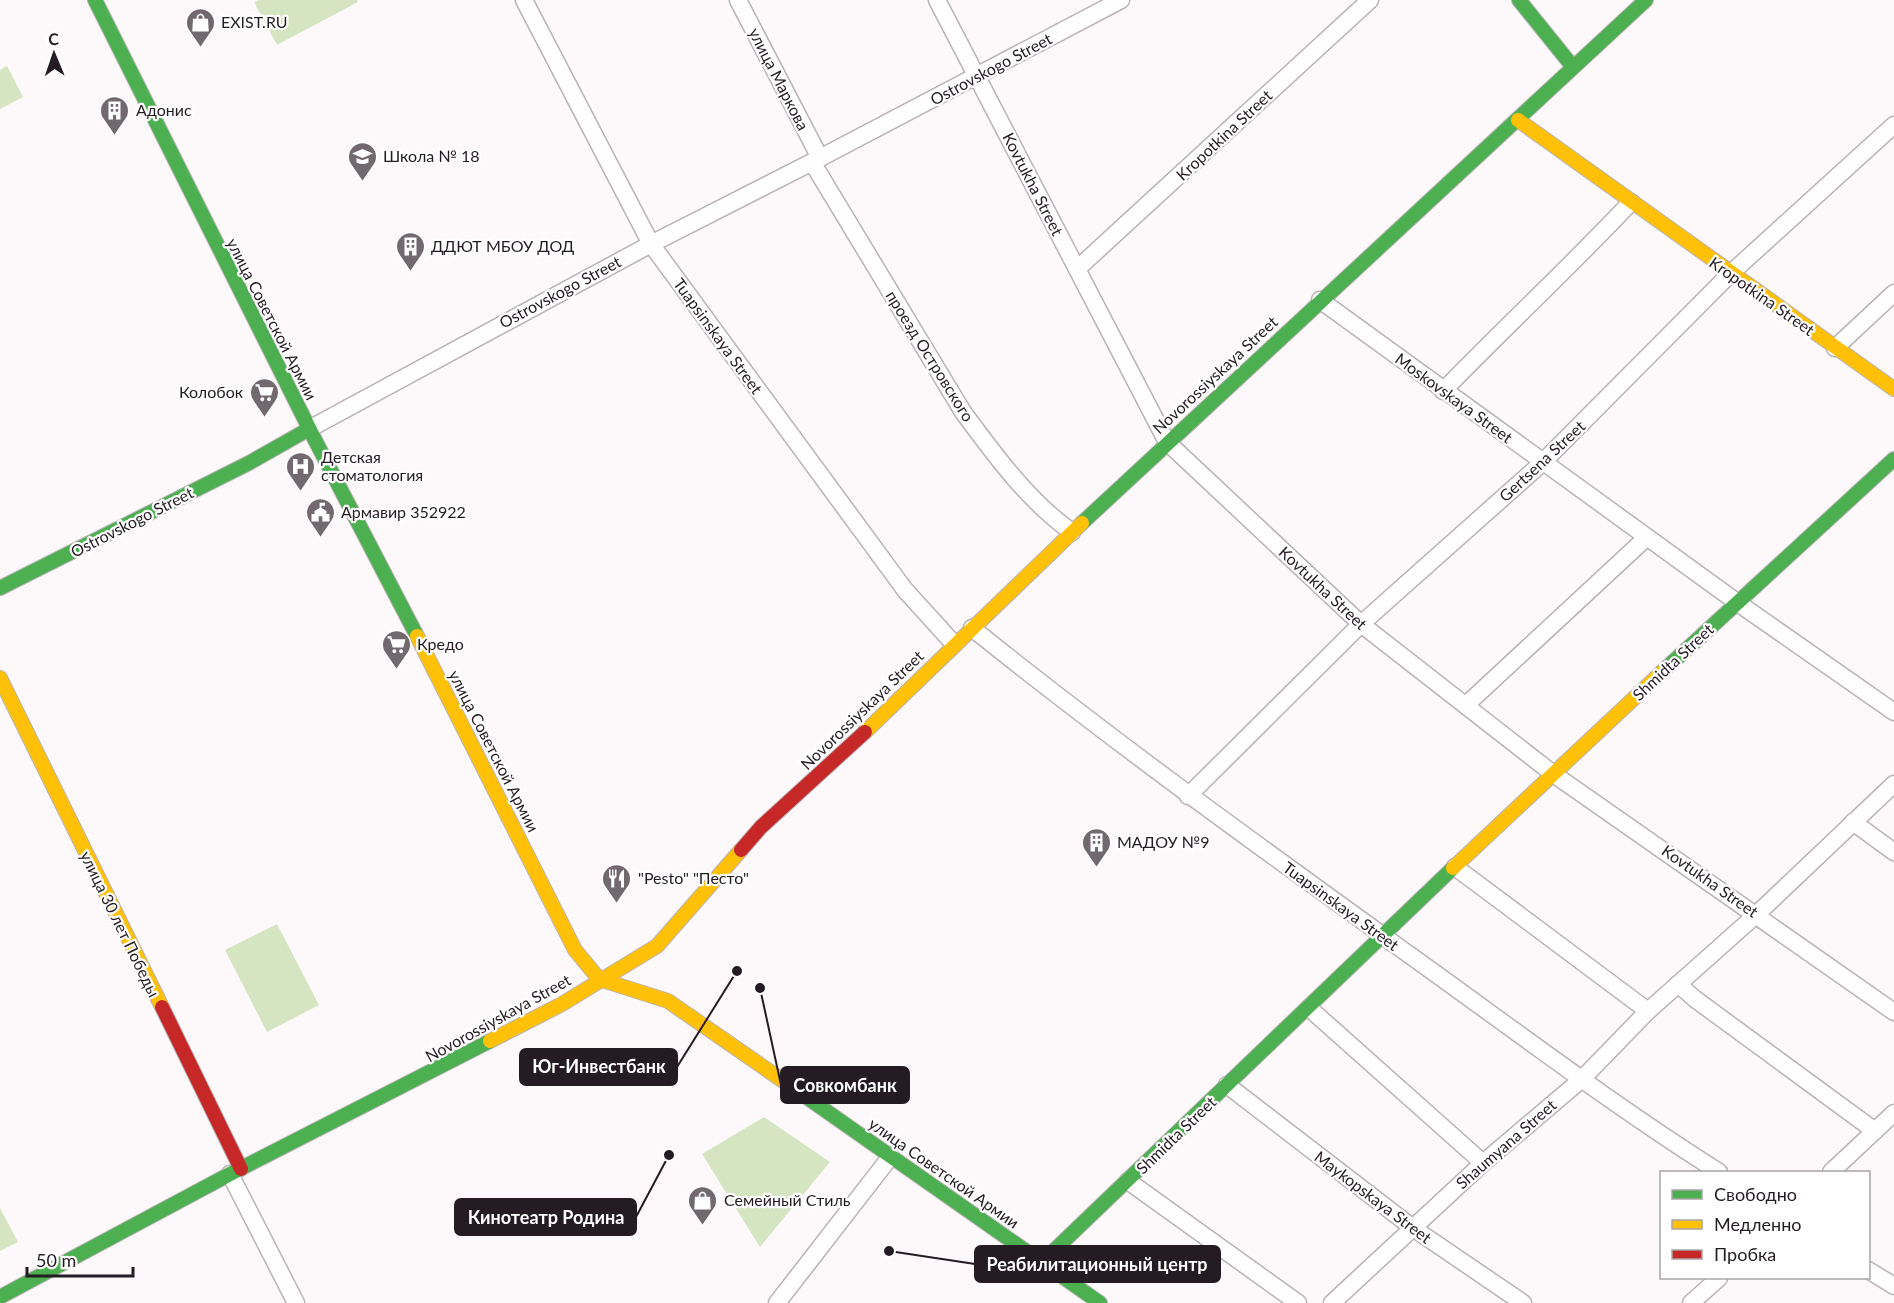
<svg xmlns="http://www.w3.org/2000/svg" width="1894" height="1303" viewBox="0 0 1894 1303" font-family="Lato,sans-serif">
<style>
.green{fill:#d5e5c2}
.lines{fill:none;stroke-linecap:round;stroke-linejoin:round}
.street-casing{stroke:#b9b2b6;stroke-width:19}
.fast-casing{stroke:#b9b2b6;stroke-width:16}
.slow-casing{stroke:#b9b2b6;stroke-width:16}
.jam-casing{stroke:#b9b2b6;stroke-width:16}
.street{stroke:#fffefe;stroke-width:16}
.fast{stroke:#4caf50;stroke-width:14}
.slow{stroke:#ffc107;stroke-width:14}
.jam{stroke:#c62828;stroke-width:14}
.labels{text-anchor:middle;stroke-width:4.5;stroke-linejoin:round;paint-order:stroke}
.poi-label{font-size:16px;fill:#251b22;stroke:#fff;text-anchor:start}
.street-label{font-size:16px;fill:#251b22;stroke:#fff}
.leader{fill:none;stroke:#251b22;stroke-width:2}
.callout-dot{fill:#251b22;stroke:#fff;stroke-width:2}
.callout{fill:#251b22;stroke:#251b22;stroke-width:2}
.callout-label{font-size:18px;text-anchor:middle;font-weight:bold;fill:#fff}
</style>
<rect width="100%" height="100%" fill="#fdf9fb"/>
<g class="green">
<path d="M259 0H357L358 2 277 45 254 2Z"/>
<path d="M7 66 23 97 0 109V70Z"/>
<path d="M277 924 319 1005 267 1032 225 950Z"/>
<path d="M764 1117 830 1162 760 1247 702 1154Z"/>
<path d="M0 1208 18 1242 0 1251Z"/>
</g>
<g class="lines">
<defs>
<g id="street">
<path d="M524 0 651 244 905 590 954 644"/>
<path d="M738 0 820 158"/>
<path d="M937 0 1167 442 1361 624 1552 773 1894 1012"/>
<path d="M812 162 963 412C994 454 1029 502 1072 532"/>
<path d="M1077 269 1370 0"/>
<path d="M1320 300 1738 603 1894 712"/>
<path d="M1835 348 1894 293"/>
<path d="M1443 391C1505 327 1570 267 1631 202"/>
<path d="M309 429 651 244 820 158 1121 0"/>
<path d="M972 628C1115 743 1263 849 1411 956 1513 1029 1613 1105 1719 1172"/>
<path d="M1466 705 1646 538"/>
<path d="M1188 796 1361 624 1542 463 1730 274 1894 125"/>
<path d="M1853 822 1894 852"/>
<path d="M1455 867 1648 1011"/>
<path d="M1678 984 1695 999 1875 1131"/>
<path d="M1309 1008 1483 1163"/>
<path d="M1227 1085 1413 1228 1523 1303"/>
<path d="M1831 1172 1894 1113"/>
<path d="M230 1174 296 1303"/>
<path d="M1128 1181 1298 1303"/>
<path d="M1868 1270 1894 1286"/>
<path d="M777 1303 891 1156"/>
<path d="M1332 1303 1483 1163 1582 1079 1648 1011 1757 914 1894 784"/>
<path d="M1691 1303 1719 1278"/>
</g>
<g id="fast">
<path d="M95 0 316 442 417 636"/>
<path d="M1519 0 1573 67"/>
<path d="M1082 523 1646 0"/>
<path d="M0 588 249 463 309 429"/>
<path d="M1662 672 1894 459"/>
<path d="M792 1087 1100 1303"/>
<path d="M1042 1262 1453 868"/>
<path d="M0 1297 230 1174 490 1041"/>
</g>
<g id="slow">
<path d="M1518 120 1894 389"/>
<path d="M417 636 575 950 599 979"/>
<path d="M0 678 162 1007"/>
<path d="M865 732 1082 523"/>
<path d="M1453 868 1662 672"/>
<path d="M599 979 668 1001 792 1087"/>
<path d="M490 1041 562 1004 657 946 741 850"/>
</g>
<g id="jam">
<path d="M741 850 761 827 865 732"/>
<path d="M162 1007 241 1169"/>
</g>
</defs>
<use href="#street" class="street-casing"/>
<use href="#fast" class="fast-casing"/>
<use href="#slow" class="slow-casing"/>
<use href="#jam" class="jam-casing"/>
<use href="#street" class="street"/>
<use href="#fast" class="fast"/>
<use href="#slow" class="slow"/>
<use href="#jam" class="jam"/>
</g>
<defs>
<symbol id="shop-pin" viewBox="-11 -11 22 30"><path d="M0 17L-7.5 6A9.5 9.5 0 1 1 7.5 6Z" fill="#71696e" stroke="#fff"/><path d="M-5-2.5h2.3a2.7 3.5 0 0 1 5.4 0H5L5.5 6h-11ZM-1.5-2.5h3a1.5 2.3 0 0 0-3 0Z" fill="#fff"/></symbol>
<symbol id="building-pin" viewBox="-11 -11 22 30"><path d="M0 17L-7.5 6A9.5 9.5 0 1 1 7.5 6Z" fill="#71696e" stroke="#fff"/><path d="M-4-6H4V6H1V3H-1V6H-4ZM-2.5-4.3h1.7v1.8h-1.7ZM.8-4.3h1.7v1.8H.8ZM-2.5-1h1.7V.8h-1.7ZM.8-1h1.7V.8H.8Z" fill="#fff"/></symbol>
<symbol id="school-pin" viewBox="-11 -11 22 30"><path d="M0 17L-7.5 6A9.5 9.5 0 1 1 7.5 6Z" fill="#71696e" stroke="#fff"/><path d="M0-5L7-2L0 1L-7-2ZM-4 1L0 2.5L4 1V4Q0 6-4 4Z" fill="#fff"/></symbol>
<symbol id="supermarket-pin" viewBox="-11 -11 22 30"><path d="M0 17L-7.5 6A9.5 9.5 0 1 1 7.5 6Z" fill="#71696e" stroke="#fff"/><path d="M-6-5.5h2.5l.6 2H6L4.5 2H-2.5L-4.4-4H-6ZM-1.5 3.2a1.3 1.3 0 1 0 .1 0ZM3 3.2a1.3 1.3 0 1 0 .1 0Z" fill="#fff"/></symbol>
<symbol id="hospital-pin" viewBox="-11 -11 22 30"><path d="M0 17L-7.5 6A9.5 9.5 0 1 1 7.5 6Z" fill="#71696e" stroke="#fff"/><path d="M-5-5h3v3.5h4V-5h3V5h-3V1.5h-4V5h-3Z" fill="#fff"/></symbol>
<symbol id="civic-pin" viewBox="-11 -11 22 30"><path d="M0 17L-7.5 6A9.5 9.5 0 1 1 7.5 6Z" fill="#71696e" stroke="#fff"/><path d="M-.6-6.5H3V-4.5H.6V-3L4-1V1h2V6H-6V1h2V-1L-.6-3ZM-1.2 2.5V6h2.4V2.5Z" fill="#fff"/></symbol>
<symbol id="restaurant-pin" viewBox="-11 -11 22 30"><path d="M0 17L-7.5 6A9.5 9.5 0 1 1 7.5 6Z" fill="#71696e" stroke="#fff"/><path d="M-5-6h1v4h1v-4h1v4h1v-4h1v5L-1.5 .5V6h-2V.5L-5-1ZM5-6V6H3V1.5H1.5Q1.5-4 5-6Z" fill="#fff"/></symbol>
</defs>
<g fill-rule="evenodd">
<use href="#shop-pin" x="184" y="6" width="33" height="45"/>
<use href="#building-pin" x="98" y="94" width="33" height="45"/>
<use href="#school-pin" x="346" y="140" width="33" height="45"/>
<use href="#building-pin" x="394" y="230" width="33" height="45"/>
<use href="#supermarket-pin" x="248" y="376" width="33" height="45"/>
<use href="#hospital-pin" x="284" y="450" width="33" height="45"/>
<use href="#civic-pin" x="304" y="496" width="33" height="45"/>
<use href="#supermarket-pin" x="380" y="628" width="33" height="45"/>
<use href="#building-pin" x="1080" y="826" width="33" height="45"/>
<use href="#restaurant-pin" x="600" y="862" width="33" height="45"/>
<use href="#shop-pin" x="686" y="1184" width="33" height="45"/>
</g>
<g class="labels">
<g class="poi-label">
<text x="221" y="28">EXIST.RU</text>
<text x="136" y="116">Адонис</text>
<text x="383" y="162">Школа № 18</text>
<text x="431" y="252">ДДЮТ МБОУ ДОД</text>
<text x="243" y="398" text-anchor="end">Колобок</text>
<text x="321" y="463">Детская<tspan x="321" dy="18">стоматология</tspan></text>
<text x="341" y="518">Армавир 352922</text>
<text x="417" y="650">Кредо</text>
<text x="1117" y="848">МАДОУ №9</text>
<text x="638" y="884">"Pesto" "Песто"</text>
<text x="724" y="1206">Семейный Стиль</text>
</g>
<g class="street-label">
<text transform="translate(991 69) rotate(-28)" y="6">Ostrovskogo Street</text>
<text transform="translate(779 79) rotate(63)" y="6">улица Маркова</text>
<text transform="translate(1224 135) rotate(-43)" y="6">Kropotkina Street</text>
<text transform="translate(1033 184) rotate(63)" y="6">Kovtukha Street</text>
<text transform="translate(560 292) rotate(-28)" y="6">Ostrovskogo Street</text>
<text transform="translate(1762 296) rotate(35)" y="6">Kropotkina Street</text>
<text transform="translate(272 319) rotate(63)" y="6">улица Советской Армии</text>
<text transform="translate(718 336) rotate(54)" y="6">Tuapsinskaya Street</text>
<text transform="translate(930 356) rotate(58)" y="6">проезд Островского</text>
<text transform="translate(1215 375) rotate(-43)" y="6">Novorossiyskaya Street</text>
<text transform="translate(1454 398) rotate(36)" y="6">Moskovskaya Street</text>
<text transform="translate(1542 461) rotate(-43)" y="6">Gertsena Street</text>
<text transform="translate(132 522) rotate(-27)" y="6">Ostrovskogo Street</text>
<text transform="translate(1323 588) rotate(43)" y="6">Kovtukha Street</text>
<text transform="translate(1673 662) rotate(-43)" y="6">Shmidta Street</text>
<text transform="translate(862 710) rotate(-44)" y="6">Novorossiyskaya Street</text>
<text transform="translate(494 751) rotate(63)" y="6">улица Советской Армии</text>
<text transform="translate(1710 881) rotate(35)" y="6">Kovtukha Street</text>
<text transform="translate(1341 906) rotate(36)" y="6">Tuapsinskaya Street</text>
<text transform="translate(120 924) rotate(64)" y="6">улица 30 лет Победы</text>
<text transform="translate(498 1018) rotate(-29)" y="6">Novorossiyskaya Street</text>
<text transform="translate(1176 1135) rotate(-44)" y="6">Shmidta Street</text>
<text transform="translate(1506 1144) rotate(-41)" y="6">Shaumyana Street</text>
<text transform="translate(944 1173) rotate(35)" y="6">улица Советской Армии</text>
<text transform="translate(1373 1197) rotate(37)" y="6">Maykopskaya Street</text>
</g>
</g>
<path class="leader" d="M737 971L677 1067M760 988L781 1085M669 1155L636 1217M889 1251L975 1264"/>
<g class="callout-dot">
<circle cx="737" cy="971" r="6"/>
<circle cx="760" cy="988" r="6"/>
<circle cx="669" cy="1155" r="6"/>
<circle cx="889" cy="1251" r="6"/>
</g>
<g class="callout">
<rect x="520" y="1049" width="157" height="36" rx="6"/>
<rect x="781" y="1067" width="128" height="36" rx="6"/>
<rect x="455" y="1199" width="181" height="36" rx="6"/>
<rect x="975" y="1246" width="245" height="36" rx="6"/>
</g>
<g class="callout-label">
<text x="599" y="1073">Юг-Инвестбанк</text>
<text x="845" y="1092">Совкомбанк</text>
<text x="546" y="1224">Кинотеатр Родина</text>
<text x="1097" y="1271">Реабилитационный центр</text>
</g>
<rect x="1660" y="1171" width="210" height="108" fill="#ffffff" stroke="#a8a4a7" stroke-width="1.5"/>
<rect x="1672" y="1190" width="30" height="9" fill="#4caf50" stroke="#a8a4a7" stroke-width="1.5"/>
<text x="1714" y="1201" font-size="18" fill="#251b22">Свободно</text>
<rect x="1672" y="1220" width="30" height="9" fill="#ffc107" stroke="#a8a4a7" stroke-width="1.5"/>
<text x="1714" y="1231" font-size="18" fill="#251b22">Медленно</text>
<rect x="1672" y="1250" width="30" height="9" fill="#c62828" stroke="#a8a4a7" stroke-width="1.5"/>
<text x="1714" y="1261" font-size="18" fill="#251b22">Пробка</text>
<g transform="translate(54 54) rotate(358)" stroke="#ffffff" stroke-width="4.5" paint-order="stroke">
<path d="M0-4.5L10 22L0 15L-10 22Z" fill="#251b22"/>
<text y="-9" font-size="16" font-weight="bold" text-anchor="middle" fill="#251b22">С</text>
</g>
<path d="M27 1267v9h106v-9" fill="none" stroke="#251b22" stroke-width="3"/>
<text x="36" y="1267" font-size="18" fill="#251b22" stroke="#ffffff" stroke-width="4.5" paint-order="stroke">50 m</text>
</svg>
